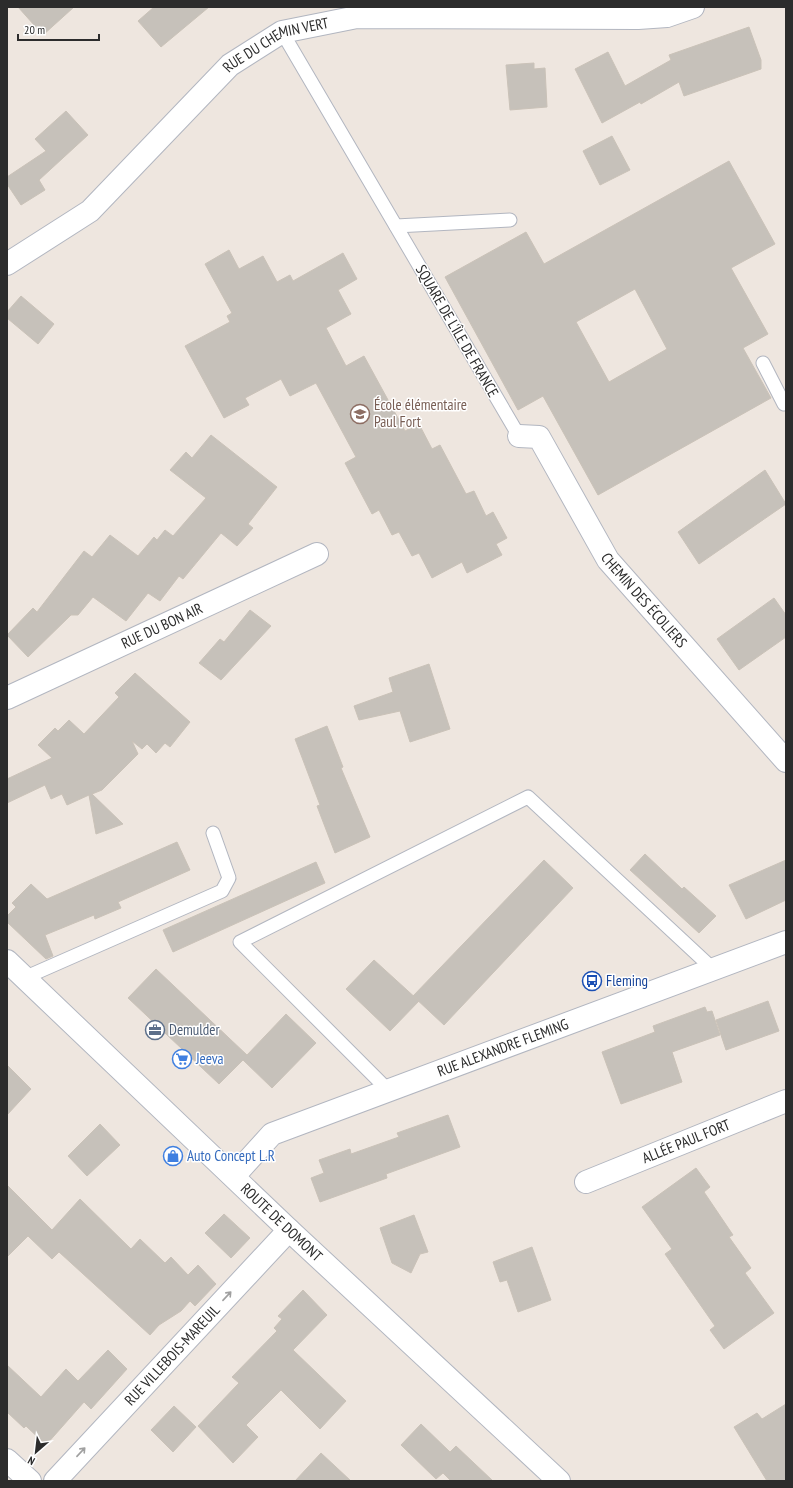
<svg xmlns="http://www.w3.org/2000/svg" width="793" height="1488" viewBox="0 0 793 1488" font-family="'PT Sans Narrow',sans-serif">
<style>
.building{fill:#c6c1ba;stroke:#cac2b8;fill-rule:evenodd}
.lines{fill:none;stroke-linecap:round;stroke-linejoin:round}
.lane-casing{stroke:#b2b6c0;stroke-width:15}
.street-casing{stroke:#b2b6c0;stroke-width:24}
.secondary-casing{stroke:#b2b6c0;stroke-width:24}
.lane{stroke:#fff;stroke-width:13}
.street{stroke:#fff;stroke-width:22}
.secondary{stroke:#fff;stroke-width:22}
.oneway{stroke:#a0a0a0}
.labels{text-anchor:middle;stroke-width:3;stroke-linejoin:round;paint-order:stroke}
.street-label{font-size:15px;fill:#2c2c2c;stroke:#fff}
.education-label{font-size:15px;fill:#785e54;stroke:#fff;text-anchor:start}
.transit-label{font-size:15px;fill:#164399;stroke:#fff;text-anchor:start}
.service-label{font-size:15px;fill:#4e5e75;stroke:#fff;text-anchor:start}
.shop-label{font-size:15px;fill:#366cbe;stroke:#fff;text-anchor:start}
</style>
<rect width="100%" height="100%" fill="#eee6df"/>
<g class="building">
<path d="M18 7H74L43 35Z"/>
<path d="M154 7H209L161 47 138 21Z"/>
<path d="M749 27 761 60V69L684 96 679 82 641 104 640 102 602 123 575 69 608 52 625 86 671 60 669 55Z"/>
<path d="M534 63V69L545 68 547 107 510 110 506 65Z"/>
<path d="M66 111 88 135 39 180 45 190 21 205 7 184V177L46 151 35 139Z"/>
<path d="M612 136 630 170 600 185 583 151Z"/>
<path d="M729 161 775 244 731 268 768 334 743 348 771 398 598 495 543 396 518 410 445 277 526 232 544 264ZM635 289 667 349 609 382 576 322Z"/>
<path d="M229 250 239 269 263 256 277 282 290 275 293 281 343 253 357 279 338 290 351 314 326 328 346 366 364 356 405 431 419 424 432 449 440 445 466 494 474 491 486 516 493 512 507 538 496 544 502 555 467 573 462 562 432 578 419 553 412 556 399 532 392 535 379 510 372 514 345 463 356 457 316 383 290 396 281 379 245 398 249 405 224 418 185 346 230 322 227 316 232 313 205 264Z"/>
<path d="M21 296 54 324 38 344 7 318V312Z"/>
<path d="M211 435 277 487 248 524 253 528 237 546 221 533 183 579 179 576 160 601 148 593 126 621 93 597 78 615H71L28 657 7 635 33 608 37 612 84 551 92 557 110 535 138 556 154 537 157 540 165 530 173 536 206 498 170 470 186 452 192 458Z"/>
<path d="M765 470 786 504 699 564 678 532Z"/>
<path d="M774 598 786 615V637L739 670 717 639Z"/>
<path d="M250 610 271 626 221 680 199 663 220 639 224 642Z"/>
<path d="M429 664 450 729 410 742 400 711 359 720 354 706 393 692 389 678Z"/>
<path d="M135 673 190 722 170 747 165 743 156 753 147 744 142 749 132 741 138 754 102 790 92 794 123 824 96 834 89 795 67 805 62 794 51 799 45 785 7 803V779L52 758 38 745 55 728 58 731 69 720 84 734 119 697 115 693Z"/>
<path d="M327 726 343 767 341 768 370 837 335 853 317 806 320 805 295 739Z"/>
<path d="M177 842 190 870 118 902 121 908 95 919 94 915 45 935 53 956 46 959 7 922V916L16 907 12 903 31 884 47 899Z"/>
<path d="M645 854 682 889 684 887 716 916 699 933 630 870Z"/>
<path d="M544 860 573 888 444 1025 413 996Z"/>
<path d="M786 860V900L746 919 729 885Z"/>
<path d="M316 862 325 883 173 952 163 930Z"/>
<path d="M374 960 419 1001 390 1031 346 989Z"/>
<path d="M156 969 247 1055 286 1014 316 1043 272 1088 243 1060 219 1084 128 998Z"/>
<path d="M768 1001 779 1031 726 1050 716 1020Z"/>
<path d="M705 1007 707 1012 712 1011 720 1035 672 1052 682 1082 621 1104 602 1052 655 1032 653 1026Z"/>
<path d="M7 1065 31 1089 7 1115Z"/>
<path d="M448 1115 460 1147 386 1174 387 1178 320 1202 311 1178 324 1173 319 1160 350 1149 351 1154 399 1137 397 1133Z"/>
<path d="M100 1124 120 1145 87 1176 68 1156Z"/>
<path d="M696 1168 710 1187 704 1192 733 1235 729 1237 751 1268 745 1273 774 1313 724 1349 710 1330 715 1326 665 1254 672 1249 642 1207Z"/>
<path d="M7 1185 52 1230 80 1199 131 1249 140 1239 165 1263 171 1257 188 1275 198 1265 216 1284 195 1306 190 1301 181 1311 159 1325 150 1335 59 1252 52 1259 28 1236 7 1257Z"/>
<path d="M224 1214 250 1238 231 1258 205 1233Z"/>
<path d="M414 1215 428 1252 420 1254 411 1273 392 1263 380 1228Z"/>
<path d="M532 1247 551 1300 518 1312 507 1280 500 1282 493 1262Z"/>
<path d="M303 1290 327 1315 293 1350 346 1401 320 1429 281 1390 246 1425 258 1437 233 1463 198 1426 239 1383 232 1377 277 1331 274 1328 282 1319 278 1316Z"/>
<path d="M108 1350 127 1369 91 1409 84 1402 46 1445 26 1426 24 1428 7 1412V1365L41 1397 66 1369 78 1381Z"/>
<path d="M786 1404V1481H767L734 1427 757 1413 762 1419Z"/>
<path d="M174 1406 196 1427 173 1452 151 1430Z"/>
<path d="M421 1424 450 1452 456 1446 493 1481H451L443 1473 436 1479 401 1445Z"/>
<path d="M321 1453 351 1481H295Z"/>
</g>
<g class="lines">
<defs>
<g id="lane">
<path d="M282 32 519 436"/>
<path d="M396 226 510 220"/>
<path d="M763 363 784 404 786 403"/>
<path d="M24 978 222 891 229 878 213 833"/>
<path d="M388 1090 240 942 528 797 713 969"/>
</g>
<g id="street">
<path id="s1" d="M7 264 90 211 230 65 282 32 357 17 638 18 667 16 693 7"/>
<path id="s2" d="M519 436 539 437 608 560 786 761"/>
<path id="s3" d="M7 698 317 554"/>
<path id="s4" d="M234 1176 272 1134 786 942"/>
<path id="s5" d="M586 1182 786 1101"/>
<path d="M7 1460 30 1481"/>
<path id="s6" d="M55 1481 289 1230"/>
</g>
<g id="secondary">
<path id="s7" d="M7 961 289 1230 559 1481"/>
</g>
</defs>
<use href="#lane" class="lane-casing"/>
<use href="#street" class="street-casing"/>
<use href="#secondary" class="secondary-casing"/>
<use href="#lane" class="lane"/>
<use href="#street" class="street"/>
<use href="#secondary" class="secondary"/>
</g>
<defs><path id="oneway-shaft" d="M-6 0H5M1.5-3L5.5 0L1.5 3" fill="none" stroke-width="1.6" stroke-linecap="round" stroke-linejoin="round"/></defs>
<g class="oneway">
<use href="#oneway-shaft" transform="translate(227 1296) rotate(-47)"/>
<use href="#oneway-shaft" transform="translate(81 1452) rotate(-47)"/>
</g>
<defs>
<symbol id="school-ring" viewBox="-11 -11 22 22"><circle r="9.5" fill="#fff" stroke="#8d6e63" stroke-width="1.5"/><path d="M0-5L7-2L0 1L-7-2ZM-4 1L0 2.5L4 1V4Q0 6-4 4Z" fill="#8d6e63"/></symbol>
<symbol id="bus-ring" viewBox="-11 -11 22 22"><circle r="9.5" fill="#fff" stroke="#1a4fb4" stroke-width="1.5"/><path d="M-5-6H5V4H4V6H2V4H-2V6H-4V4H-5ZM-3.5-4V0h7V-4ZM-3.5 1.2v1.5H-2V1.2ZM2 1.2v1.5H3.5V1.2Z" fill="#1a4fb4"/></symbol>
<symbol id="office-ring" viewBox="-11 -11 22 22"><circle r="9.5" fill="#fff" stroke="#5c6f8a" stroke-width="1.5"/><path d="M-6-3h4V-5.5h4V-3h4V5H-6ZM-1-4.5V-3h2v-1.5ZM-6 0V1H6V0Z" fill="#5c6f8a"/></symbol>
<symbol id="supermarket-ring" viewBox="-11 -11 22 22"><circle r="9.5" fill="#fff" stroke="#3f7fe0" stroke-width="1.5"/><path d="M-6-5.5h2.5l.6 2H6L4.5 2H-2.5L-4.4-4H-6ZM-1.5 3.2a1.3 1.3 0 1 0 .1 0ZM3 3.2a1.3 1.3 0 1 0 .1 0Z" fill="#3f7fe0"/></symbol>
<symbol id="shop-ring" viewBox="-11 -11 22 22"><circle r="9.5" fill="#fff" stroke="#3f7fe0" stroke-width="1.5"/><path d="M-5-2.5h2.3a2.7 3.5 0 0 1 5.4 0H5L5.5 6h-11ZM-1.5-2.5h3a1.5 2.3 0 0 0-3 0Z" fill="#3f7fe0"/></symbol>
</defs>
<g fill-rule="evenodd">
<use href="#school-ring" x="349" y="403" width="22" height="22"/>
<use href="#bus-ring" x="581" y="970" width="22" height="22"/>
<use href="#office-ring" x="144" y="1019" width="22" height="22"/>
<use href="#supermarket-ring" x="171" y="1048" width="22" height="22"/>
<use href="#shop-ring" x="162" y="1145" width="22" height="22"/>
</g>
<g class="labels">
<g class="street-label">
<text dy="5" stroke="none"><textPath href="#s1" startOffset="352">RUE DU CHEMIN VERT</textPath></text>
<text transform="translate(457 331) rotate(60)" y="5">SQUARE DE L'ÎLE DE FRANCE</text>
<text dy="5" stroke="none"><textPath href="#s2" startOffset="215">CHEMIN DES ÉCOLIERS</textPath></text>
<text dy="5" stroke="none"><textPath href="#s3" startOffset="171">RUE DU BON AIR</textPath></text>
<text dy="5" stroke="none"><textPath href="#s4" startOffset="303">RUE ALEXANDRE FLEMING</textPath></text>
<text dy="5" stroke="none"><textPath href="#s5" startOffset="108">ALLÉE PAUL FORT</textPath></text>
<text dy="5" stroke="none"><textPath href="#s7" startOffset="379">ROUTE DE DOMONT</textPath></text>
<text dy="5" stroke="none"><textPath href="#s6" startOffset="172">RUE VILLEBOIS-MAREUIL</textPath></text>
</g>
<g class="education-label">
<text x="374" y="410">École élémentaire<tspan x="374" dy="17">Paul Fort</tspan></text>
</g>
<g class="transit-label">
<text x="606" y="986">Fleming</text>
</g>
<g class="service-label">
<text x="169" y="1035">Demulder</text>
</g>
<g class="shop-label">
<text x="196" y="1064">Jeeva</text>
<text x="187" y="1161">Auto Concept L.R</text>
</g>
</g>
<rect width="793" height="1488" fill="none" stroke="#2c2c2c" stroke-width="16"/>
<g transform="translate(36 1452) rotate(208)" stroke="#ffffff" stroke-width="3" paint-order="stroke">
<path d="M0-3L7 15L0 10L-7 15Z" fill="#2c2c2c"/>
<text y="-6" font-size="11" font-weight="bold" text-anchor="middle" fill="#2c2c2c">N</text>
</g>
<path d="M18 34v6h81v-6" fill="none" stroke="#2c2c2c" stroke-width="2"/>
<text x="24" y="34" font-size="12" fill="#2c2c2c" stroke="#ffffff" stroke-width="3" paint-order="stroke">20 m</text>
</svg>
